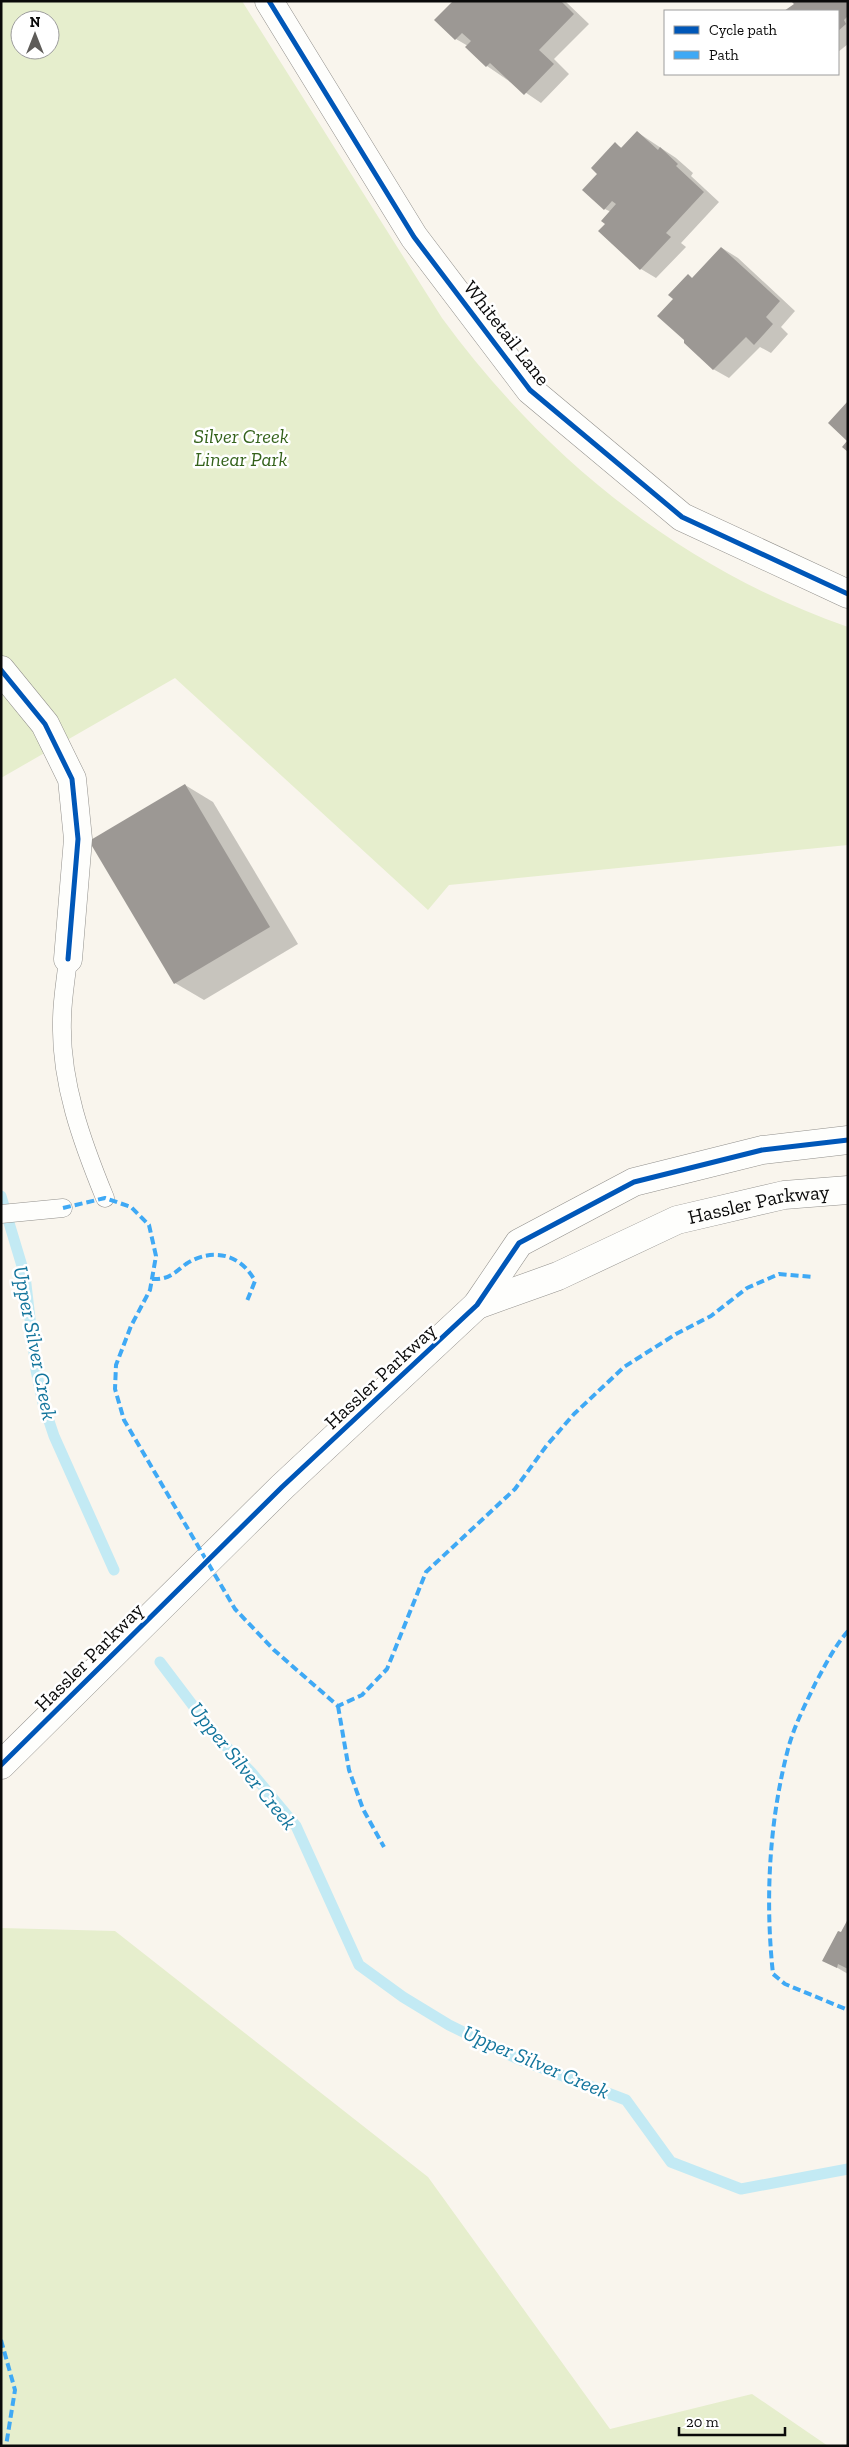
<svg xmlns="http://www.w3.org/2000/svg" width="849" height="2447" viewBox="0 0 849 2447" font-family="'Zilla Slab',serif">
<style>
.green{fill:#e6eecd;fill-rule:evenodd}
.shadow{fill:#0003}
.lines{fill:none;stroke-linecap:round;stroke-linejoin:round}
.stream{stroke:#c3eaf4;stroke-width:11}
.building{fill:#9c9894}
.service-casing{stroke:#92908c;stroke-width:19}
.minor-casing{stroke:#92908c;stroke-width:29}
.tertiary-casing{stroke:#92908c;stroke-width:29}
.service{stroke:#fefefc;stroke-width:18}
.minor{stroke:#fefefc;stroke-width:28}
.tertiary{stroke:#fefefc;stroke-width:28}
.quiet{stroke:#3fa9f5;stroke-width:4;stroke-dasharray:8 4;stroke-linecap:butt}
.cycleway-casing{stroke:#fff;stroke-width:8}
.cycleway{stroke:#0057b8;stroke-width:5}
.labels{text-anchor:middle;stroke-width:5;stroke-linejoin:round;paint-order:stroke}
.street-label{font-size:20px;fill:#0a0a0a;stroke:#fff}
.park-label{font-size:20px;font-style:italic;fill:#34621b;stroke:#fff}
.water-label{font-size:21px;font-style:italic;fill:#13759c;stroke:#fff}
</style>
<rect width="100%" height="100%" fill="#f9f5ed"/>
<g class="green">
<path d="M1 1H242L442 318C544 458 683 570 848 627V845L449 885 428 910 175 678 1 778ZM20 20H50V50H20Z"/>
<path d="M1 1928 115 1931 428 2177 610 2429 752 2394 828 2446H1Z"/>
</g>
<g class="shadow">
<path d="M453 1H565L589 24 554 59 569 74 541 103 487 66 468 46 456 39Z"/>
<path d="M848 1V44L838 52V11H786L795 4Z"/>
<path d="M637 132 676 158 693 173 691 176 719 202 681 243 686 247 656 278 641 269 607 224 611 212 605 209 599 174 615 144 622 148Z"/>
<path d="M722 248 738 258 795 311 781 327 788 334 771 353 760 347 729 378 713 369 693 279Z"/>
<path d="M185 785 213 802 298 944 204 1000 175 983Z"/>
<path d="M848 1921V1974L824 1960Z"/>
</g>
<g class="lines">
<g class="stream">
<path d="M1 1196 25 1276 36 1370 43 1403 54 1436 114 1570"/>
<path d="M160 1662 216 1736 251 1772 296 1826 359 1965 403 1997 449 2025 516 2058 626 2100 671 2162 741 2189 848 2169"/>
</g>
</g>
<g class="building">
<path d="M453 1H561L574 14 539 50 554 64 524 95 490 63 486 67 465 47 471 41 462 33 455 40 434 20Z"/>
<path d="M791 1H848V16L844 20 846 24 838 31V11H784L794 4Z"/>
<path d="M637 131 658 150 660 147 678 164 676 166 704 192 666 233 671 237 640 270 598 231 605 224 601 221 616 204 612 201 604 210 582 190 597 174 591 168 615 142 621 148Z"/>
<path d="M721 247 780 301 766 317 773 324 754 345 746 337 713 370 684 343V340L657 316 673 299 668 295 688 274 692 278Z"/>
<path d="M848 401V452L842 447 847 441 828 423Z"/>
<path d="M185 784 270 927 174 984 89 841Z"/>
<path d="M848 1919V1969L838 1964 837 1968 822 1961 838 1931 841 1932Z"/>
</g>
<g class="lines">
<defs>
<g id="service">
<path d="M68 959C66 979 62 1000 62 1020 60 1082 82 1142 105 1198"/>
<path d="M1 1214 63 1208"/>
</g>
<g id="minor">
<path d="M269 1 414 237 530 390 682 517 848 594"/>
<path d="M1 670 45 724 72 779 78 839 68 959"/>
</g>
<g id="tertiary">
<path id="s1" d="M477 1305 558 1276 677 1220 784 1195 848 1190"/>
<path d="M1 1765 282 1487 477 1305 519 1243 634 1182 762 1150 848 1140"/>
</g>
</defs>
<use href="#service" class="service-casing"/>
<use href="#minor" class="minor-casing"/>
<use href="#tertiary" class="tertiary-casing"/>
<use href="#service" class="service"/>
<use href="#minor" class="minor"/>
<use href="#tertiary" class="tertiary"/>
<g class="quiet">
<path d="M63 1208 105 1198 131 1207 149 1225 156 1256 150 1290 131 1326 116 1365 115 1389 124 1420 235 1609 274 1650 338 1706 362 1695 387 1669 426 1572 515 1489 547 1445 574 1414 624 1367 676 1334 711 1316 747 1288 779 1274 813 1277"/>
<path d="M152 1279C169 1280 174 1273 186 1264 212 1247 241 1254 255 1281L247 1301"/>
<path d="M848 1631C834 1647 826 1664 816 1682 806 1703 794 1726 788 1749 769 1822 765 1900 773 1974L785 1984 848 2010"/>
<path d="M338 1706 349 1770 363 1809 384 1847"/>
<path d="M1 2340 15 2390 6 2446"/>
</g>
<defs>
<g id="cycleway">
<path d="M269 1 414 237 530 390 682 517 848 594"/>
<path d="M1 670 45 724 72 779 78 839 68 959"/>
<path d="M1 1765 282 1487 477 1305 519 1243 634 1182 762 1150 848 1140"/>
</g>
</defs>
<use href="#cycleway" class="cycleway-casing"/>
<use href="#cycleway" class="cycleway"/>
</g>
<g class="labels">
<g class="street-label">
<text transform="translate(507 333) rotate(52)" y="7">Whitetail Lane</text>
<text dy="7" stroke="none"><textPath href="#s1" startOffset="301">Hassler Parkway</textPath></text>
<text transform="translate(380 1376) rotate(-43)" y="7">Hassler Parkway</text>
<text transform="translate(89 1657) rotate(-45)" y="7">Hassler Parkway</text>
</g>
<g class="park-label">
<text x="241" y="443">Silver Creek<tspan x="241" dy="23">Linear Park</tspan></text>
</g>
<g class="water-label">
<text transform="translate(35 1343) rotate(79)" y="7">Upper Silver Creek</text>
<text transform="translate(243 1766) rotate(51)" y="7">Upper Silver Creek</text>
<text transform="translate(536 2062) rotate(23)" y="7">Upper Silver Creek</text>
</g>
</g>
<rect width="849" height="2447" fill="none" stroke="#0a0a0a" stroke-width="5"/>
<rect x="664" y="10" width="175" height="65" fill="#ffffff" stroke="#9d9d9d"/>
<rect x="674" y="26" width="25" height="8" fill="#0057b8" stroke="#9d9d9d"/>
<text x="709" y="35" font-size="15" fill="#0a0a0a">Cycle path</text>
<rect x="674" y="51" width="25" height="8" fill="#3fa9f5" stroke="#9d9d9d"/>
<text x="709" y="60" font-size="15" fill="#0a0a0a">Path</text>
<g transform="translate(35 35)"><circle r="24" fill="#ffffff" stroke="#9d9d9d"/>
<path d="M0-4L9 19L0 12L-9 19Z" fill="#5e5c59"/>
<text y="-8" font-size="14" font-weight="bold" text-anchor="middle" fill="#0a0a0a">N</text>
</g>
<path d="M679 2427v8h106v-8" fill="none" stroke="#0a0a0a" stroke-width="2.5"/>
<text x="686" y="2427" font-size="15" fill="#0a0a0a" stroke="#ffffff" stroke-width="4" paint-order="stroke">20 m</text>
</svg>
